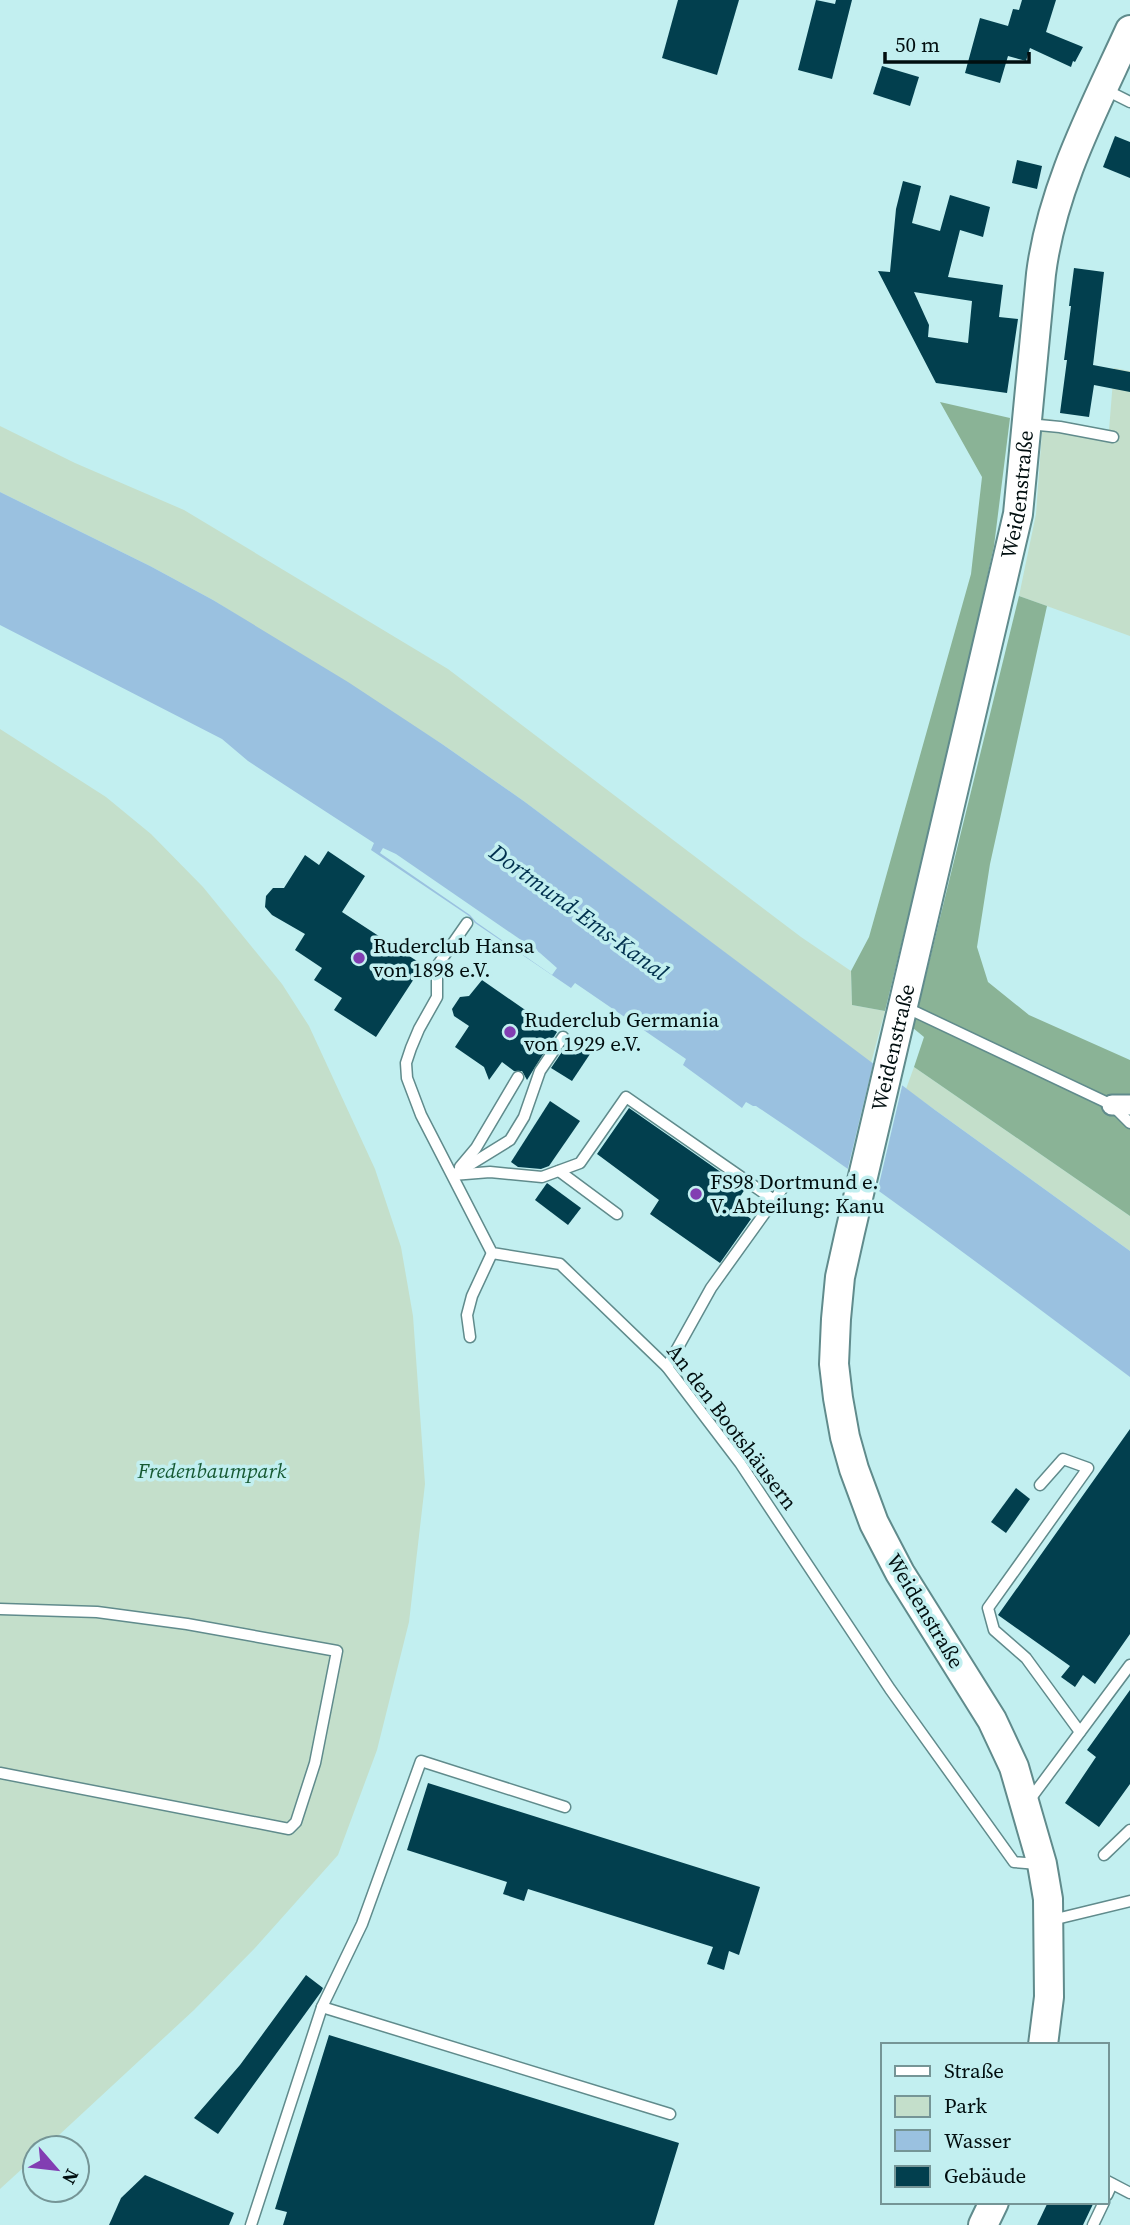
<svg xmlns="http://www.w3.org/2000/svg" width="1130" height="2225" viewBox="0 0 1130 2225" font-family="'Source Serif 4',serif">
<style>
.green{fill:#c4dfcb}
.forest{fill:#8ab396}
.water{fill:#9ac1e0}
.pier{fill:#c2eff0}
.building{fill:#023f4e;fill-rule:evenodd}
.lines{fill:none;stroke-linecap:round;stroke-linejoin:round}
.lane-casing{stroke:#608b8c;stroke-width:13}
.street-casing{stroke:#608b8c;stroke-width:23}
.secondary-casing{stroke:#608b8c;stroke-width:32}
.lane{stroke:#fff;stroke-width:10}
.street{stroke:#fff;stroke-width:19}
.secondary{stroke:#fff;stroke-width:28}
.poi-dot{fill:#823eb2;stroke:#c2eff0;stroke-width:2.5}
.labels{text-anchor:middle;stroke-width:7;stroke-linejoin:round;paint-order:stroke}
.street-label{font-size:21px;fill:#010e0f;stroke:#c2eff0}
.poi-label{font-size:21px;fill:#010e0f;stroke:#c2eff0;text-anchor:start}
.park-label{font-size:21px;font-style:italic;fill:#165933;stroke:#c2eff0}
.water-label{font-size:23px;font-style:italic;fill:#00304e;stroke:#c2eff0}
</style>
<rect width="100%" height="100%" fill="#c2eff0"/>
<g class="green">
<path d="M1114 368 1130 371V636L1019 596 1036 514 1043 418 1109 430Z"/>
<path d="M0 426 75 463 184 510 448 669 801 937 851 971 852 1005 885 1011 871 1063 525 802 442 744 213 600 150 566 0 492Z"/>
<path d="M0 729 106 797 151 834 203 887 282 984 309 1026 375 1169 401 1247 413 1316 425 1484 409 1622 377 1750 338 1855 255 1948 194 2010 45 2148H35V2157L0 2189Z"/>
<path d="M914 1067 1130 1216V1251L906 1089Z"/>
</g>
<g class="forest">
<path d="M940 402 1010 418 994 546 953 732 885 1011 852 1005 851 971 869 937 971 574 982 477Z"/>
<path d="M1019 596 1047 606 990 864 977 947 988 982 1029 1015 1130 1060V1216L914 1067 924 1037 913 1028Z"/>
</g>
<path class="water" d="M0 492 150 566 213 600 348 682 442 744 525 802 935 1110 1130 1251V1377C1007 1285 884 1191 756 1106H753L746 1102 742 1108 683 1065 686 1059 575 983 571 988 475 923 469 916 371 850 374 843 248 761 222 739 0 625Z"/>
<g class="pier">
<path d="M383 848 396 854 540 953 557 968 552 975 476 922 470 915 380 853Z"/>
<path d="M874 1060 903 1082 877 1193 847 1172Z"/>
</g>
<g class="building">
<path d="M678 0H739L717 75 662 58Z"/>
<path d="M816 0 835 4 836 0H852L832 79 798 70Z"/>
<path d="M1022 0H1056L1046 32 1083 47 1075 62 1073 61 1071 67 1030 48 1026 61 1008 56 1000 83 965 73 980 18 1008 26 1013 9 1019 10Z"/>
<path d="M882 66 919 77 910 106 873 94Z"/>
<path d="M1115 136 1130 142V178L1103 167Z"/>
<path d="M1017 160 1042 166 1037 189 1012 183Z"/>
<path d="M903 181 921 186 912 223 940 231 950 195 990 207 983 237 960 230 948 277 1003 285 999 317 1018 319 1007 393 936 383 878 271 890 272 896 209ZM914 292 972 301 968 343 928 337 929 325Z"/>
<path d="M1074 268 1104 272 1093 365 1130 372V392L1094 385 1089 417 1060 413 1067 360H1064L1071 306H1069Z"/>
<path d="M328 851 365 876 342 912 423 965 376 1037 334 1010 342 998 314 980 322 968 295 950 305 934 272 915 265 907 266 896 273 888H284L305 855 319 865Z"/>
<path d="M482 980 557 1032 527 1080 522 1071H514L502 1062 489 1080 484 1067 455 1047 469 1026 454 1016 452 1009 460 997 469 996Z"/>
<path d="M570 1040 590 1054 572 1081 551 1068Z"/>
<path d="M550 1101 580 1121 549 1166 541 1169 518 1167 511 1162Z"/>
<path d="M629 1108 745 1189 734 1206 751 1219 720 1263 650 1214 659 1200 597 1154Z"/>
<path d="M547 1183 581 1208 568 1225 535 1200Z"/>
<path d="M1130 1429V1634L1095 1684 1083 1675 1075 1687 1061 1677 1070 1666 998 1615Z"/>
<path d="M1016 1488 1030 1499 1006 1533 991 1522Z"/>
<path d="M1130 1690V1784L1099 1827 1065 1803 1096 1757 1087 1750Z"/>
<path d="M428 1783 760 1887 739 1955 729 1951 724 1970 707 1964 713 1947 528 1889 524 1901 503 1894 507 1882 407 1850Z"/>
<path d="M306 1975 323 1988 321 1992 218 2134 194 2118 240 2065Z"/>
<path d="M329 2035 679 2143 654 2225H283L287 2212 275 2209Z"/>
<path d="M145 2175 234 2213 229 2225H109L121 2198Z"/>
<path d="M1048 2202H1094L1083 2225H1037Z"/>
</g>
<g class="lines">
<defs>
<g id="lane">
<path d="M1106 90 1130 102"/>
<path d="M1028 424 1060 427 1113 437"/>
<path d="M467 923 437 966V997L419 1029 411 1048 406 1063 407 1078 421 1115 492 1253 560 1264 667 1367 740 1463 890 1689 1014 1862 1038 1864"/>
<path d="M907 1008 1112 1105 1130 1123"/>
<path d="M460 1167 476 1148 518 1077"/>
<path d="M559 1171 617 1214"/>
<path d="M455 1174 510 1140 524 1117 540 1071 563 1037"/>
<path d="M453 1175 490 1172 542 1177 580 1163 626 1097 774 1200"/>
<path d="M470 1337 467 1315 472 1296 492 1253"/>
<path d="M667 1367 711 1288 782 1189"/>
<path d="M1040 1485 1063 1459 1088 1468 988 1608 994 1630 1026 1658 1080 1732"/>
<path d="M0 1609 97 1612 187 1624 337 1651 315 1763 296 1822 289 1829 0 1773"/>
<path d="M1028 1802 1130 1665"/>
<path d="M1104 1855 1130 1830"/>
<path d="M1052 1920 1130 1901"/>
<path d="M322 2007 362 1924 421 1761 565 1807"/>
<path d="M1107 2181 1130 2193"/>
<path d="M1107 2195 1112 2184"/>
<path d="M251 2225 322 2007 670 2114"/>
<path d="M1093 2225 1104 2202"/>
</g>
<path id="street" d="M1112 1105H1130"/>
<g id="secondary">
<path id="s1" d="M1043 2045 1049 1997 1048 1899 1042 1864 1014 1767 992 1720 900 1573 874 1523 854 1469 845 1437 838 1398 834 1364 836 1319 840 1277 850 1232 1018 514 1041 274C1052 187 1094 109 1130 30"/>
<path d="M983 2225 994 2202"/>
</g>
</defs>
<use href="#lane" class="lane-casing"/>
<use href="#street" class="street-casing"/>
<use href="#secondary" class="secondary-casing"/>
<use href="#lane" class="lane"/>
<use href="#street" class="street"/>
<use href="#secondary" class="secondary"/>
</g>
<g class="poi-dot">
<circle cx="359" cy="958" r="7"/>
<circle cx="510" cy="1032" r="7"/>
<circle cx="696" cy="1194" r="7"/>
</g>
<g class="labels">
<g class="street-label">
<text dy="7" stroke="none"><textPath href="#s1" startOffset="1619">Weidenstraße</textPath></text>
<text dy="7" stroke="none"><textPath href="#s1" startOffset="1052">Weidenstraße</textPath></text>
<text transform="translate(732 1427) rotate(53)" y="7">An den Bootshäusern</text>
<text transform="translate(925 1611) rotate(59)" y="7">Weidenstraße</text>
</g>
<g class="poi-label">
<text x="373" y="953">Ruderclub Hansa<tspan x="373" dy="24">von 1898 e.V.</tspan></text>
<text x="524" y="1027">Ruderclub Germania<tspan x="524" dy="24">von 1929 e.V.</tspan></text>
<text x="710" y="1189">FS98 Dortmund e.<tspan x="710" dy="24">V. Abteilung: Kanu</tspan></text>
</g>
<g class="park-label">
<text x="212" y="1478">Fredenbaumpark</text>
</g>
<g class="water-label">
<text transform="translate(579 912) rotate(36)" y="8">Dortmund-Ems-Kanal</text>
</g>
</g>
<rect x="881" y="2043" width="228" height="161" fill="#c2eff0" stroke="#759596" stroke-width="2"/>
<rect x="895" y="2066" width="35" height="10" fill="#ffffff" stroke="#759596" stroke-width="2"/>
<text x="944" y="2078" font-size="21" fill="#010e0f">Straße</text>
<rect x="895" y="2096" width="35" height="21" fill="#c4dfcb" stroke="#759596" stroke-width="2"/>
<text x="944" y="2113" font-size="21" fill="#010e0f">Park</text>
<rect x="895" y="2130" width="35" height="21" fill="#9ac1e0" stroke="#759596" stroke-width="2"/>
<text x="944" y="2148" font-size="21" fill="#010e0f">Wasser</text>
<rect x="895" y="2166" width="35" height="21" fill="#023f4e" stroke="#759596" stroke-width="2"/>
<text x="944" y="2183" font-size="21" fill="#010e0f">Gebäude</text>
<g transform="translate(56 2169) rotate(118)"><circle r="33" fill="#c2eff0" stroke="#759596" stroke-width="2"/>
<path d="M0-5L12 26L0 18L-12 26Z" fill="#823eb2"/>
<text y="-10" font-size="19" font-weight="bold" text-anchor="middle" fill="#010e0f">N</text>
</g>
<path d="M885 52v10h144v-10" fill="none" stroke="#010e0f" stroke-width="3.5"/>
<text x="895" y="52" font-size="21" fill="#010e0f" stroke="#c2eff0" stroke-width="5" paint-order="stroke">50 m</text>
</svg>
